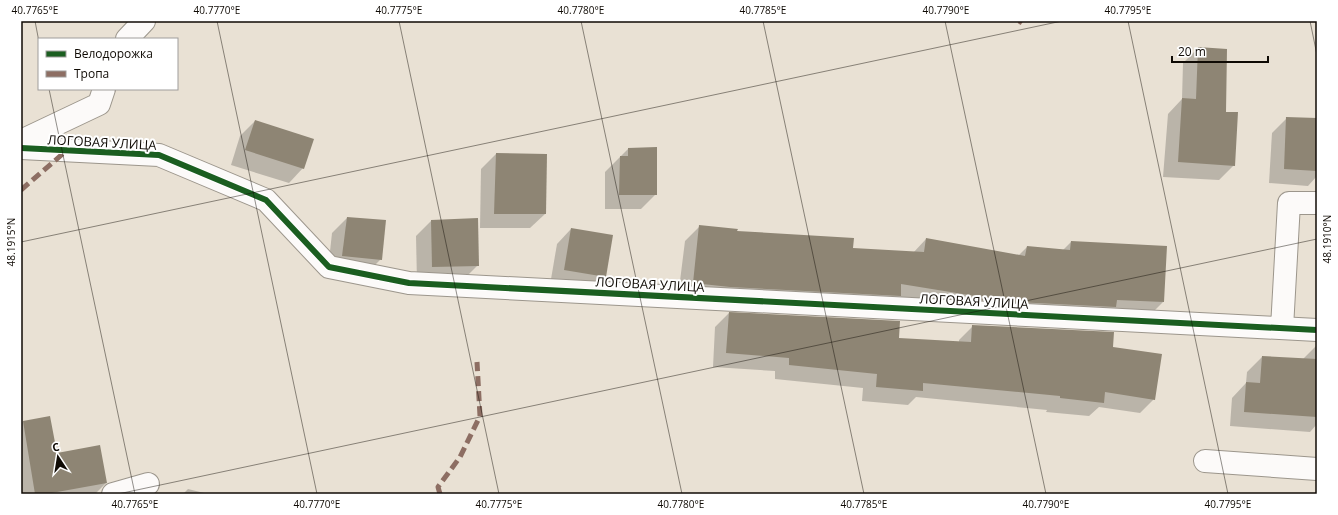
<svg xmlns="http://www.w3.org/2000/svg" width="1338" height="515" viewBox="0 0 1338 515" font-family="'Open Sans',sans-serif">
<style>
.shadow{fill:#0003}
.building{fill:#8e8574}
.lines{fill:none;stroke-linecap:round;stroke-linejoin:round}
.minor-casing{stroke:#9c968c;stroke-width:24}
.minor{stroke:#fcfaf9;stroke-width:22}
.quiet{stroke:#8d6e63;stroke-width:5;stroke-dasharray:10 5;stroke-linecap:butt}
.cycleway-casing{stroke:#fff;stroke-width:8}
.cycleway{stroke:#1b5e20;stroke-width:6}
.ticks{fill:none;stroke:#0f0a04;stroke-width:1;stroke-opacity:0.45}
.labels{text-anchor:middle;stroke-width:4;stroke-linejoin:round;paint-order:stroke}
.street-label{font-size:13px;fill:#0f0a04;stroke:#fff}
.neatline{fill:none;stroke:#0f0a04;stroke-width:1.5}
.ticks-label{font-size:10px;text-anchor:middle;fill:#0f0a04}
</style>
<rect width="100%" height="100%" fill="#e9e1d4"/>
<g class="shadow">
<path d="M1198 48 1225 113 1234 165 1219 180 1163 177 1168 114 1182 99 1183 63Z"/>
<path d="M1287 118 1317 119V176L1308 186 1269 183 1272 133Z"/>
<path d="M255 121 303 168 289 183 231 165 240 136Z"/>
<path d="M628 149 656 194 641 209H605V172Z"/>
<path d="M496 154 546 155 545 214 530 228H480L481 169Z"/>
<path d="M347 218 384 221 381 259 366 274 328 270 332 233Z"/>
<path d="M431 221 478 265 463 280 417 282 416 236Z"/>
<path d="M700 226 852 249 913 253 926 239 1018 256 1027 247 1063 250 1071 242 1163 302 1148 317 678 297 685 241Z"/>
<path d="M571 229 605 276 590 291 550 285 557 244Z"/>
<path d="M729 313 898 339 959 343V340L973 326 1112 348 1154 399 1140 413 1099 407 1089 416 1046 412 1047 410 916 397 908 405 862 401 863 388 775 379V371L713 367 715 327Z"/>
<path d="M1316 346 1317 424 1310 432 1230 426 1232 398 1246 383 1247 372 1262 357 1303 359Z"/>
<path d="M23 421 56 454 106 483 95 494H21V424Z"/>
<path d="M188 489 208 494H183Z"/>
</g>
<g class="building">
<path d="M1198 47 1227 49 1226 112H1238L1235 166 1178 162 1182 98 1196 99Z"/>
<path d="M1286 117 1317 118V171L1284 169Z"/>
<path d="M255 120 314 139 304 169 245 150Z"/>
<path d="M657 147V195H619L620 156H628V148Z"/>
<path d="M496 153 547 154 546 214H494Z"/>
<path d="M347 217 386 220 382 260 342 256Z"/>
<path d="M478 218 479 266 432 267 431 220Z"/>
<path d="M699 225 738 229 737 231 854 238 853 248 924 252 926 238 1025 256 1027 246 1070 250 1071 241 1167 246 1164 302 1117 300 1116 307 975 300V296L901 284V296L730 287 693 283Z"/>
<path d="M571 228 613 235 606 277 564 270Z"/>
<path d="M729 312 900 321 899 338 971 342 972 325 1114 332 1113 347 1162 354 1155 400 1105 392 1104 403 1060 398V396L923 383V391L876 387 877 374 789 365V358L726 353Z"/>
<path d="M1262 356 1317 359V417L1244 412 1246 382 1260 383Z"/>
<path d="M50 416 57 453 100 445 107 483 46 494H35L23 421Z"/>
</g>
<g class="lines">
<defs>
<g id="minor">
<path d="M127 39 144 21"/>
<path d="M21 141 99 104 104 89"/>
<path d="M21 148 159 155 266 200 329 267 409 283 1317 330"/>
<path d="M1282 328 1289 203H1317"/>
<path d="M1205 461 1317 469"/>
<path d="M113 494 148 484"/>
</g>
</defs>
<use href="#minor" class="minor-casing"/>
<use href="#minor" class="minor"/>
<g class="quiet">
<path d="M1019 21 1022 23"/>
<path d="M21 190 66 151"/>
<path d="M440 494 438 487 460 457 480 416 477 362"/>
</g>
<defs>
<path id="cycleway" d="M21 148 159 155 266 200 329 267 409 283 1317 330"/>
</defs>
<use href="#cycleway" class="cycleway-casing"/>
<use href="#cycleway" class="cycleway"/>
</g>
<path class="ticks" d="M35 21 39 42M217 21 317 494M399 21 499 494M581 21 682 494M763 21 864 494M945 21 1046 494M1128 21 1228 494M1310 21 1317 55M49 89 135 494M21 242 1062 21M118 494 1317 239"/>
<g class="labels">
<g class="street-label">
<text transform="translate(102 142) rotate(3)" y="5">ЛОГОВАЯ УЛИЦА</text>
<text transform="translate(650 284) rotate(3)" y="5">ЛОГОВАЯ УЛИЦА</text>
<text transform="translate(974 301) rotate(3)" y="5">ЛОГОВАЯ УЛИЦА</text>
</g>
</g>
<rect width="1338" height="515" fill="none" stroke="#ffffff" stroke-width="44"/>
<rect x="38" y="38" width="140" height="52" fill="#ffffff" stroke="#9f9d9b"/>
<rect x="46" y="51" width="20" height="6" fill="#1b5e20" stroke="#9f9d9b"/>
<text x="74" y="58" font-size="12" fill="#0f0a04">Велодорожка</text>
<rect x="46" y="71" width="20" height="6" fill="#8d6e63" stroke="#9f9d9b"/>
<text x="74" y="78" font-size="12" fill="#0f0a04">Тропа</text>
<g transform="translate(58 457) rotate(348)" stroke="#ffffff" stroke-width="3" paint-order="stroke">
<path d="M0-3L7 15L0 10L-7 15Z" fill="#0f0a04"/>
<text y="-6" font-size="11" font-weight="bold" text-anchor="middle" fill="#0f0a04">С</text>
</g>
<path d="M1172 56v6h96v-6" fill="none" stroke="#0f0a04" stroke-width="2"/>
<text x="1178" y="56" font-size="12" fill="#0f0a04" stroke="#ffffff" stroke-width="3" paint-order="stroke">20 m</text>
<rect x="22" y="22" width="1294" height="471" class="neatline"/>
<g class="ticks-label">
<text x="35" y="14">40.7765°E</text>
<text x="217" y="14">40.7770°E</text>
<text x="399" y="14">40.7775°E</text>
<text x="581" y="14">40.7780°E</text>
<text x="763" y="14">40.7785°E</text>
<text x="946" y="14">40.7790°E</text>
<text x="1128" y="14">40.7795°E</text>
<text transform="translate(1327 239) rotate(-90)" y="4">48.1910°N</text>
<text transform="translate(11 242) rotate(-90)" y="4">48.1915°N</text>
<text x="135" y="508">40.7765°E</text>
<text x="317" y="508">40.7770°E</text>
<text x="499" y="508">40.7775°E</text>
<text x="681" y="508">40.7780°E</text>
<text x="864" y="508">40.7785°E</text>
<text x="1046" y="508">40.7790°E</text>
<text x="1228" y="508">40.7795°E</text>
</g>
</svg>
